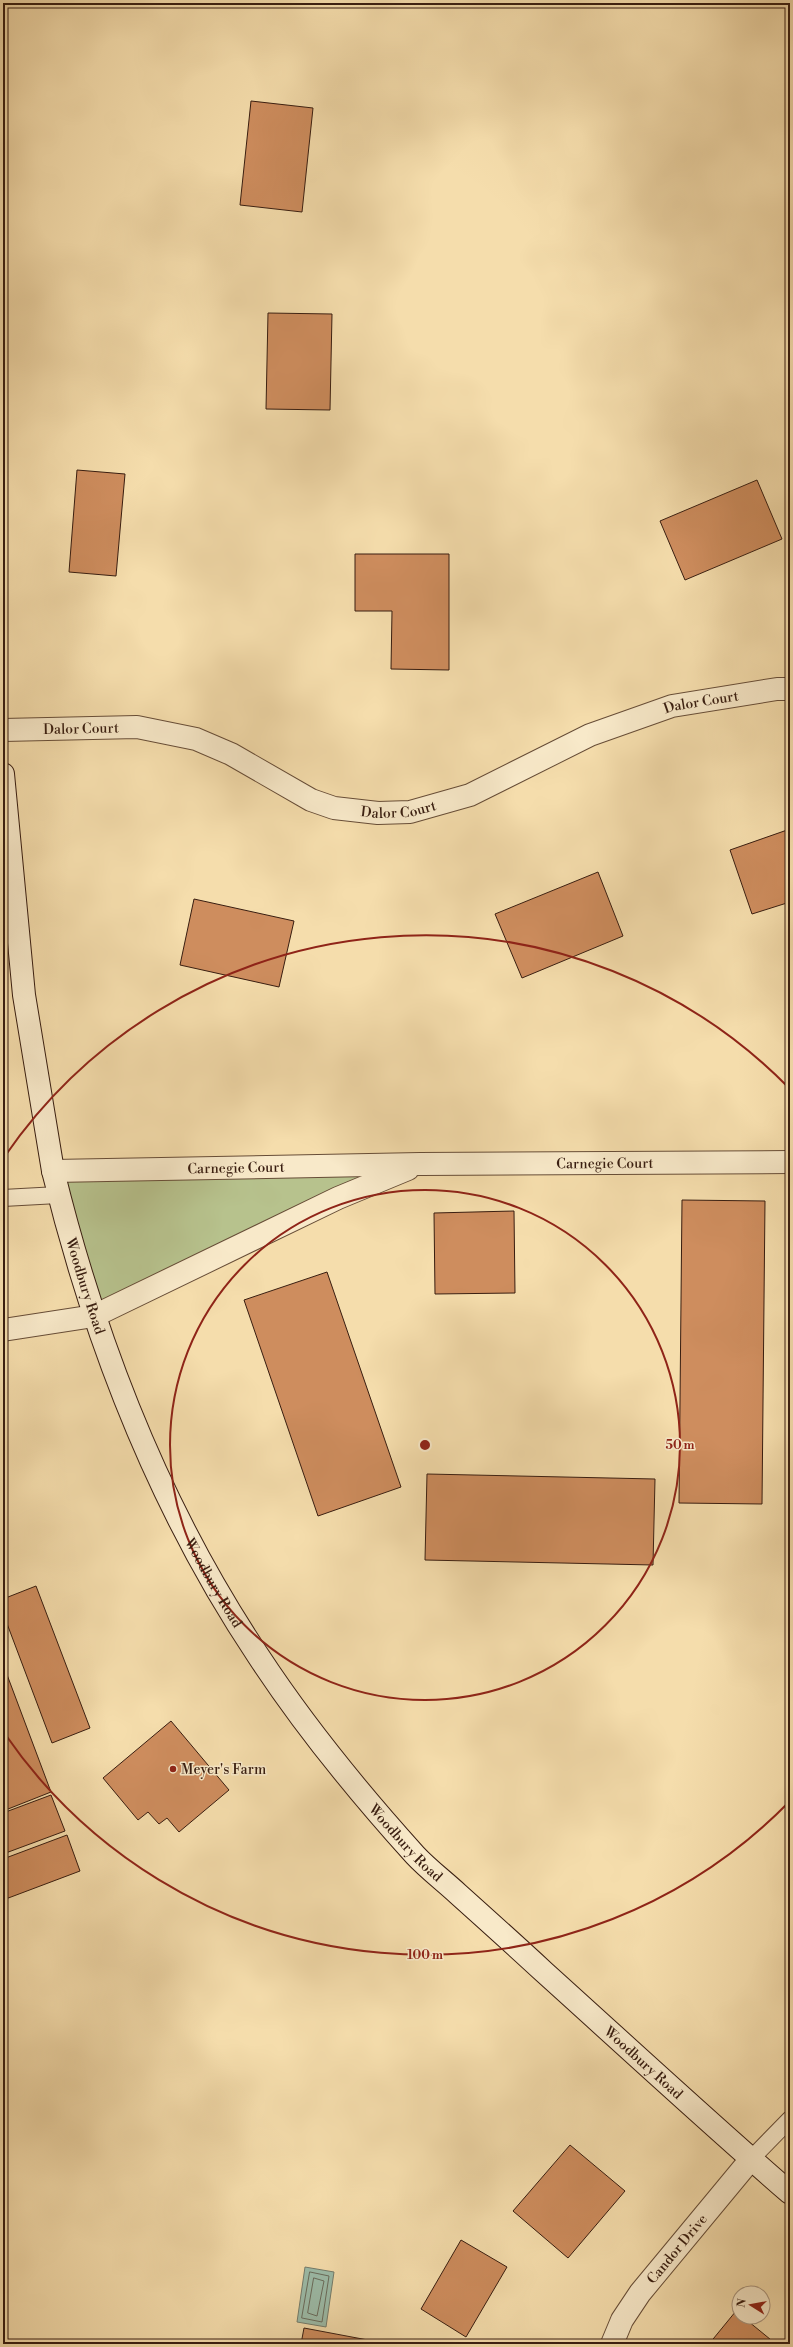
<svg xmlns="http://www.w3.org/2000/svg" width="793" height="2347" viewBox="0 0 793 2347" font-family="'Libre Bodoni',serif">
<style>
.green{fill:#b7c28d;stroke:#78704e}
.water{fill:#9cbca9;stroke:#747c6c}
.lines{fill:none;stroke-linecap:round;stroke-linejoin:round}
.shore{stroke:#6a6c5c;stroke-width:1}
.building{fill:#ce8d5e;stroke:#381d10}
.lane-casing{stroke:#674d37;stroke-width:18}
.street-casing{stroke:#674d37;stroke-width:24}
.secondary-casing{stroke:#381d10;stroke-width:24}
.lane{stroke:#f8e9c9;stroke-width:16}
.street{stroke:#f8e9c9;stroke-width:22}
.secondary{stroke:#f8e9c9;stroke-width:22}
.ring{fill:none;stroke:#8f2418;stroke-width:2}
.poi-dot{fill:#8f2418;stroke:#f8e9c9;stroke-width:1.5}
.labels{text-anchor:middle;stroke-width:3;stroke-linejoin:round;paint-order:stroke}
.street-label{font-size:14px;fill:#381d10;stroke:#f8e9c9}
.poi-label{font-size:14px;fill:#381d10;stroke:#f8e9c9;text-anchor:start}
.centre{fill:#8f2418;stroke:#f8e9c9;stroke-width:2}
.ring-label{font-size:12px;text-anchor:middle;font-weight:bold;fill:#8f2418;stroke:#f8e9c9;stroke-width:3;stroke-linejoin:round;paint-order:stroke}
</style>
<rect width="100%" height="100%" fill="#f5ddac"/>
<filter id="stains"><feTurbulence type="fractalNoise" baseFrequency=".005" numOctaves="4"/><feColorMatrix values="0 0 0 0 .2 0 0 0 0 .09 0 0 0 0 .02 0 0 0 .5 -.17"/></filter>
<radialGradient id="worn" r=".72"><stop offset=".6" stop-color="#630" stop-opacity="0"/><stop offset="1" stop-color="#630" stop-opacity=".3"/></radialGradient>
<path class="green" d="M402 1167 96 1311 57 1174Z"/>
<path class="water" d="M305 2267 334 2272 326 2327 297 2322Z"/>
<g class="lines">
<g class="shore">
<path d="M310 2272 329 2276 322 2322 302 2318Z"/>
<path d="M314 2278 324 2281 317 2316 308 2313Z"/>
</g>
</g>
<g class="building">
<path d="M251 101 313 108 302 212 240 205Z"/>
<path d="M268 313 332 314 330 410 266 409Z"/>
<path d="M77 470 125 474 116 576 69 572Z"/>
<path d="M757 480 782 539 685 580 660 521Z"/>
<path d="M355 554H449V670L391 669 392 611H355Z"/>
<path d="M790 829V902L752 914 730 850Z"/>
<path d="M598 872 623 936 522 978 495 914Z"/>
<path d="M194 899 294 921 279 987 180 965Z"/>
<path d="M682 1200 765 1201 762 1504 679 1503Z"/>
<path d="M514 1211 515 1293 435 1294 434 1213Z"/>
<path d="M327 1272 401 1487 318 1516 244 1300Z"/>
<path d="M427 1474 655 1479 653 1565 425 1560Z"/>
<path d="M36 1586 90 1728 52 1743 3 1613V1599Z"/>
<path d="M3 1664 51 1792 3 1811Z"/>
<path d="M171 1721 229 1790 179 1832 167 1818 159 1824 148 1812 138 1820 103 1778Z"/>
<path d="M51 1795 65 1831 3 1854V1813Z"/>
<path d="M67 1835 80 1871 3 1900V1859Z"/>
<path d="M570 2145 625 2191 568 2258 513 2211Z"/>
<path d="M461 2240 507 2267 466 2337 421 2309Z"/>
<path d="M736 2311 739 2317H743L776 2344H709Z"/>
<path d="M304 2328 389 2344H301Z"/>
</g>
<g class="lines">
<defs>
<g id="lane">
<path d="M3 1198 58 1195"/>
<path d="M751 2159 790 2119"/>
</g>
<g id="street">
<path id="s1" d="M3 730 137 727 196 739 231 754 311 800 334 808 378 813 410 812 470 795 590 735 672 706 777 689H790"/>
<path id="s2" d="M53 1171 420 1164 790 1162"/>
<path d="M3 1330 94 1316 338 1198 408 1169"/>
<path id="s3" d="M612 2344 622 2320 640 2293 751 2159"/>
</g>
<g id="secondary">
<path id="s4" d="M3 774 24 995 53 1171C95 1342 161 1511 259 1657 305 1727 359 1793 415 1855 428 1869 444 1881 458 1894 487 1920 516 1946 544 1972 626 2046 707 2121 790 2193"/>
</g>
</defs>
<use href="#lane" class="lane-casing"/>
<use href="#street" class="street-casing"/>
<use href="#secondary" class="secondary-casing"/>
<use href="#lane" class="lane"/>
<use href="#street" class="street"/>
<use href="#secondary" class="secondary"/>
</g>
<g class="ring">
<circle cx="425" cy="1445" r="255"/>
<path d="M789 1802A510 510 0 0 1 5 1734M5 1156A510 510 0 0 1 789 1088"/>
</g>
<circle class="poi-dot" cx="173" cy="1769" r="4"/>
<g class="labels">
<g class="street-label">
<text dy="5" stroke="none"><textPath href="#s1" startOffset="738">Dalor Court</textPath></text>
<text dy="5" stroke="none"><textPath href="#s1" startOffset="78">Dalor Court</textPath></text>
<text dy="5" stroke="none"><textPath href="#s1" startOffset="414">Dalor Court</textPath></text>
<text dy="5" stroke="none"><textPath href="#s2" startOffset="552">Carnegie Court</textPath></text>
<text dy="5" stroke="none"><textPath href="#s2" startOffset="183">Carnegie Court</textPath></text>
<text dy="5" stroke="none"><textPath href="#s4" startOffset="520">Woodbury Road</textPath></text>
<text dy="5" stroke="none"><textPath href="#s4" startOffset="844">Woodbury Road</textPath></text>
<text dy="5" stroke="none"><textPath href="#s4" startOffset="1168">Woodbury Road</textPath></text>
<text dy="5" stroke="none"><textPath href="#s4" startOffset="1492">Woodbury Road</textPath></text>
<text dy="5" stroke="none"><textPath href="#s3" startOffset="116">Candor Drive</textPath></text>
</g>
<g class="poi-label">
<text x="181" y="1774">Meyer's Farm</text>
</g>
</g>
<circle cx="425" cy="1445" r="6" class="centre"/>
<g class="ring-label">
<text x="680" y="1449">50 m</text>
<text x="425" y="1959">100 m</text>
</g>
<rect width="793" height="2347" fill="none" stroke="#f5ddac" stroke-width="16"/>
<rect x="4" y="4" width="785" height="2339" fill="none" stroke="#381d10" stroke-width="2"/>
<rect x="8" y="8" width="777" height="2331" fill="none" stroke="#381d10"/>
<g transform="translate(751 2305) rotate(281)"><circle r="19" fill="#f8e9c9" stroke="#ab977f"/>
<path d="M0-3L7 15L0 10L-7 15Z" fill="#8f2418"/>
<text y="-6" font-size="11" font-weight="bold" text-anchor="middle" fill="#381d10">N</text>
</g>
<rect width="100%" height="100%" filter="url(#stains)"/>
<rect width="100%" height="100%" fill="url(#worn)"/>
</svg>
